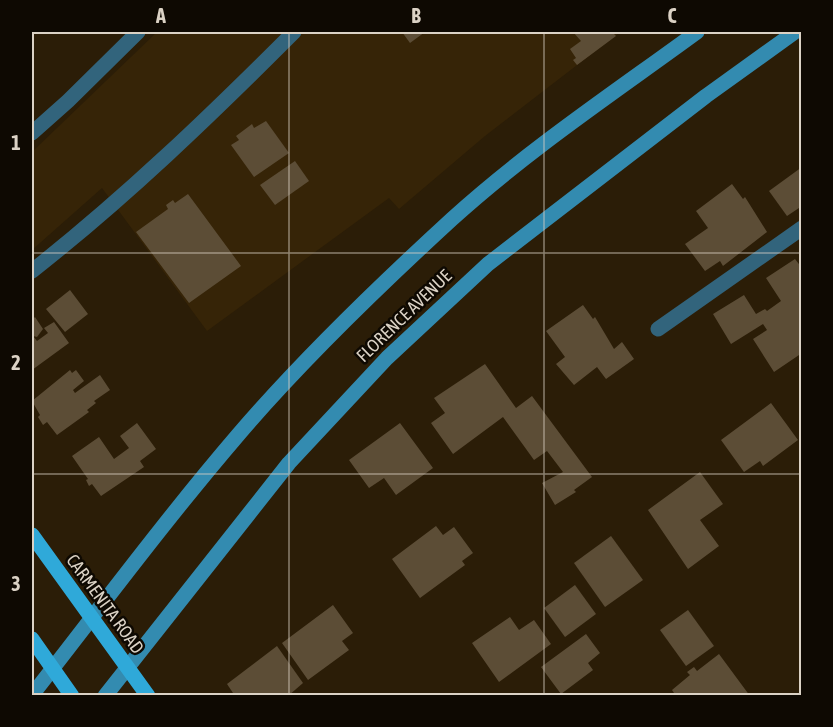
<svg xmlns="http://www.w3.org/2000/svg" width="833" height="727" viewBox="0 0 833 727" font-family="'Asap Condensed',sans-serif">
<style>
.built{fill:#362407}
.building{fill:#5c4d36}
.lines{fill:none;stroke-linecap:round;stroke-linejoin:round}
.service{stroke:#32647c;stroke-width:15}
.secondary{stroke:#338bb0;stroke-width:15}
.primary{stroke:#2fa9d9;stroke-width:15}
.grid{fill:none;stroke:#dbd2c5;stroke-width:1.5;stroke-opacity:0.55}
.labels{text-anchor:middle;stroke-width:5;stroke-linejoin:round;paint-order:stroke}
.street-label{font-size:18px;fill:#dbd2c5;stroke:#0e0902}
.neatline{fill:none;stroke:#dbd2c5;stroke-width:2}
.grid-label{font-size:20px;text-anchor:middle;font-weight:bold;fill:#dbd2c5}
</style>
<rect width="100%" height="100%" fill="#2b1d07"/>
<path class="built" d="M157 32H620L485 136 399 209 389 198 207 331 102 188 32 250V152Z"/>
<g class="building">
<path d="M402 32H425L410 43Z"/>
<path d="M573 32H612L616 36 577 65 573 60 576 58 570 49 581 41Z"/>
<path d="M266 121 289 153 254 177 231 145 239 140 236 136 252 124 254 128Z"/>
<path d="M295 161 309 181 275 205 260 185Z"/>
<path d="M802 167V206L787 216 769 191Z"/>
<path d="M732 184 743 199 745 197 767 232 723 266 720 261 705 271 685 244 708 228 696 211Z"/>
<path d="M188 194 241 266 189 303 136 232 168 209 166 205 173 200 175 203Z"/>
<path d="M795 259 802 268V353L774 372 753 339 767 330 763 324 731 344 713 314 744 295 756 314 765 309 767 311 781 301 766 278Z"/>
<path d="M70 290 88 314 65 332 46 309Z"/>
<path d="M583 305 593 319 595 317 614 349 622 342 634 359 606 379 597 367 574 385 556 364 565 357 546 331Z"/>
<path d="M35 317 43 329 37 337 33 336 37 341 48 333 44 328 54 322 69 343 32 370V320Z"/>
<path d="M485 364 516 408 532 396 592 477 574 490 576 492 555 505 542 483 563 472 547 451 534 460 503 417 453 454 431 423 445 413 434 398Z"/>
<path d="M70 370 72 373 76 370 84 381 73 390 75 393 100 375 110 390 94 401 96 403 87 410 89 412 57 435 47 422 43 425 38 417 40 415 32 401Z"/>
<path d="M771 403 798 440 763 466 760 461 744 472 721 440Z"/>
<path d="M137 423 156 449 140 461 144 467 101 496 92 484 89 486 86 480 88 479 72 456 99 437 114 459 129 448 120 436Z"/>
<path d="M400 423 433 468 396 495 384 478 369 488 349 460Z"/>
<path d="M700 472 723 504 700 520 719 546 688 569 648 510Z"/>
<path d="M436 526 443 535 454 527 473 553 462 561 465 565 420 598 392 559Z"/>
<path d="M611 536 643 580 605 607 574 563Z"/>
<path d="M575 585 596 614 565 637 544 608Z"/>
<path d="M333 605 353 633 342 641 349 650 308 680 282 643Z"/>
<path d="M688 610 714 646 686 666 660 630Z"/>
<path d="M510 617 519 630 534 620 551 644 499 682 472 643Z"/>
<path d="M586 634 600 653 588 663 593 670 561 694 541 667Z"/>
<path d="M277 646 303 683 288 696H235L227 684Z"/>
<path d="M719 654 750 696H676L672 690 690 675 687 672 694 667 697 671Z"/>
</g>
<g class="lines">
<g class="service">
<path d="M32 133 68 101 138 32"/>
<path d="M32 271C125 198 210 116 294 32"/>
<path d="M658 329 802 228"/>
</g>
<g class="secondary">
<path d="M32 695C100 608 166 519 238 435 302 360 380 285 452 219 528 150 615 92 697 32"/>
<path d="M105 696 289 463 387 358 488 264 706 96 795 32"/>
</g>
<g class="primary">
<path d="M32 535 148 696"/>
<path d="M32 639 72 696"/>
</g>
</g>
<path class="grid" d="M289 32V696M544 32V696M32 253H802M32 474H802"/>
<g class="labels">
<g class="street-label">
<text transform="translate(404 316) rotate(-44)" y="6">FLORENCE AVENUE</text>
<text transform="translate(105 604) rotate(54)" y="6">CARMENITA ROAD</text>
</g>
</g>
<rect width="833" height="727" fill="none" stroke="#0e0902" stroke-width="66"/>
<rect x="33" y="33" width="767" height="661" class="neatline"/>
<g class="grid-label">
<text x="161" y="23">A</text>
<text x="416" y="23">B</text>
<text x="672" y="23">C</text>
<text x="16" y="150">1</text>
<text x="16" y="370">2</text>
<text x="16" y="591">3</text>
</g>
</svg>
